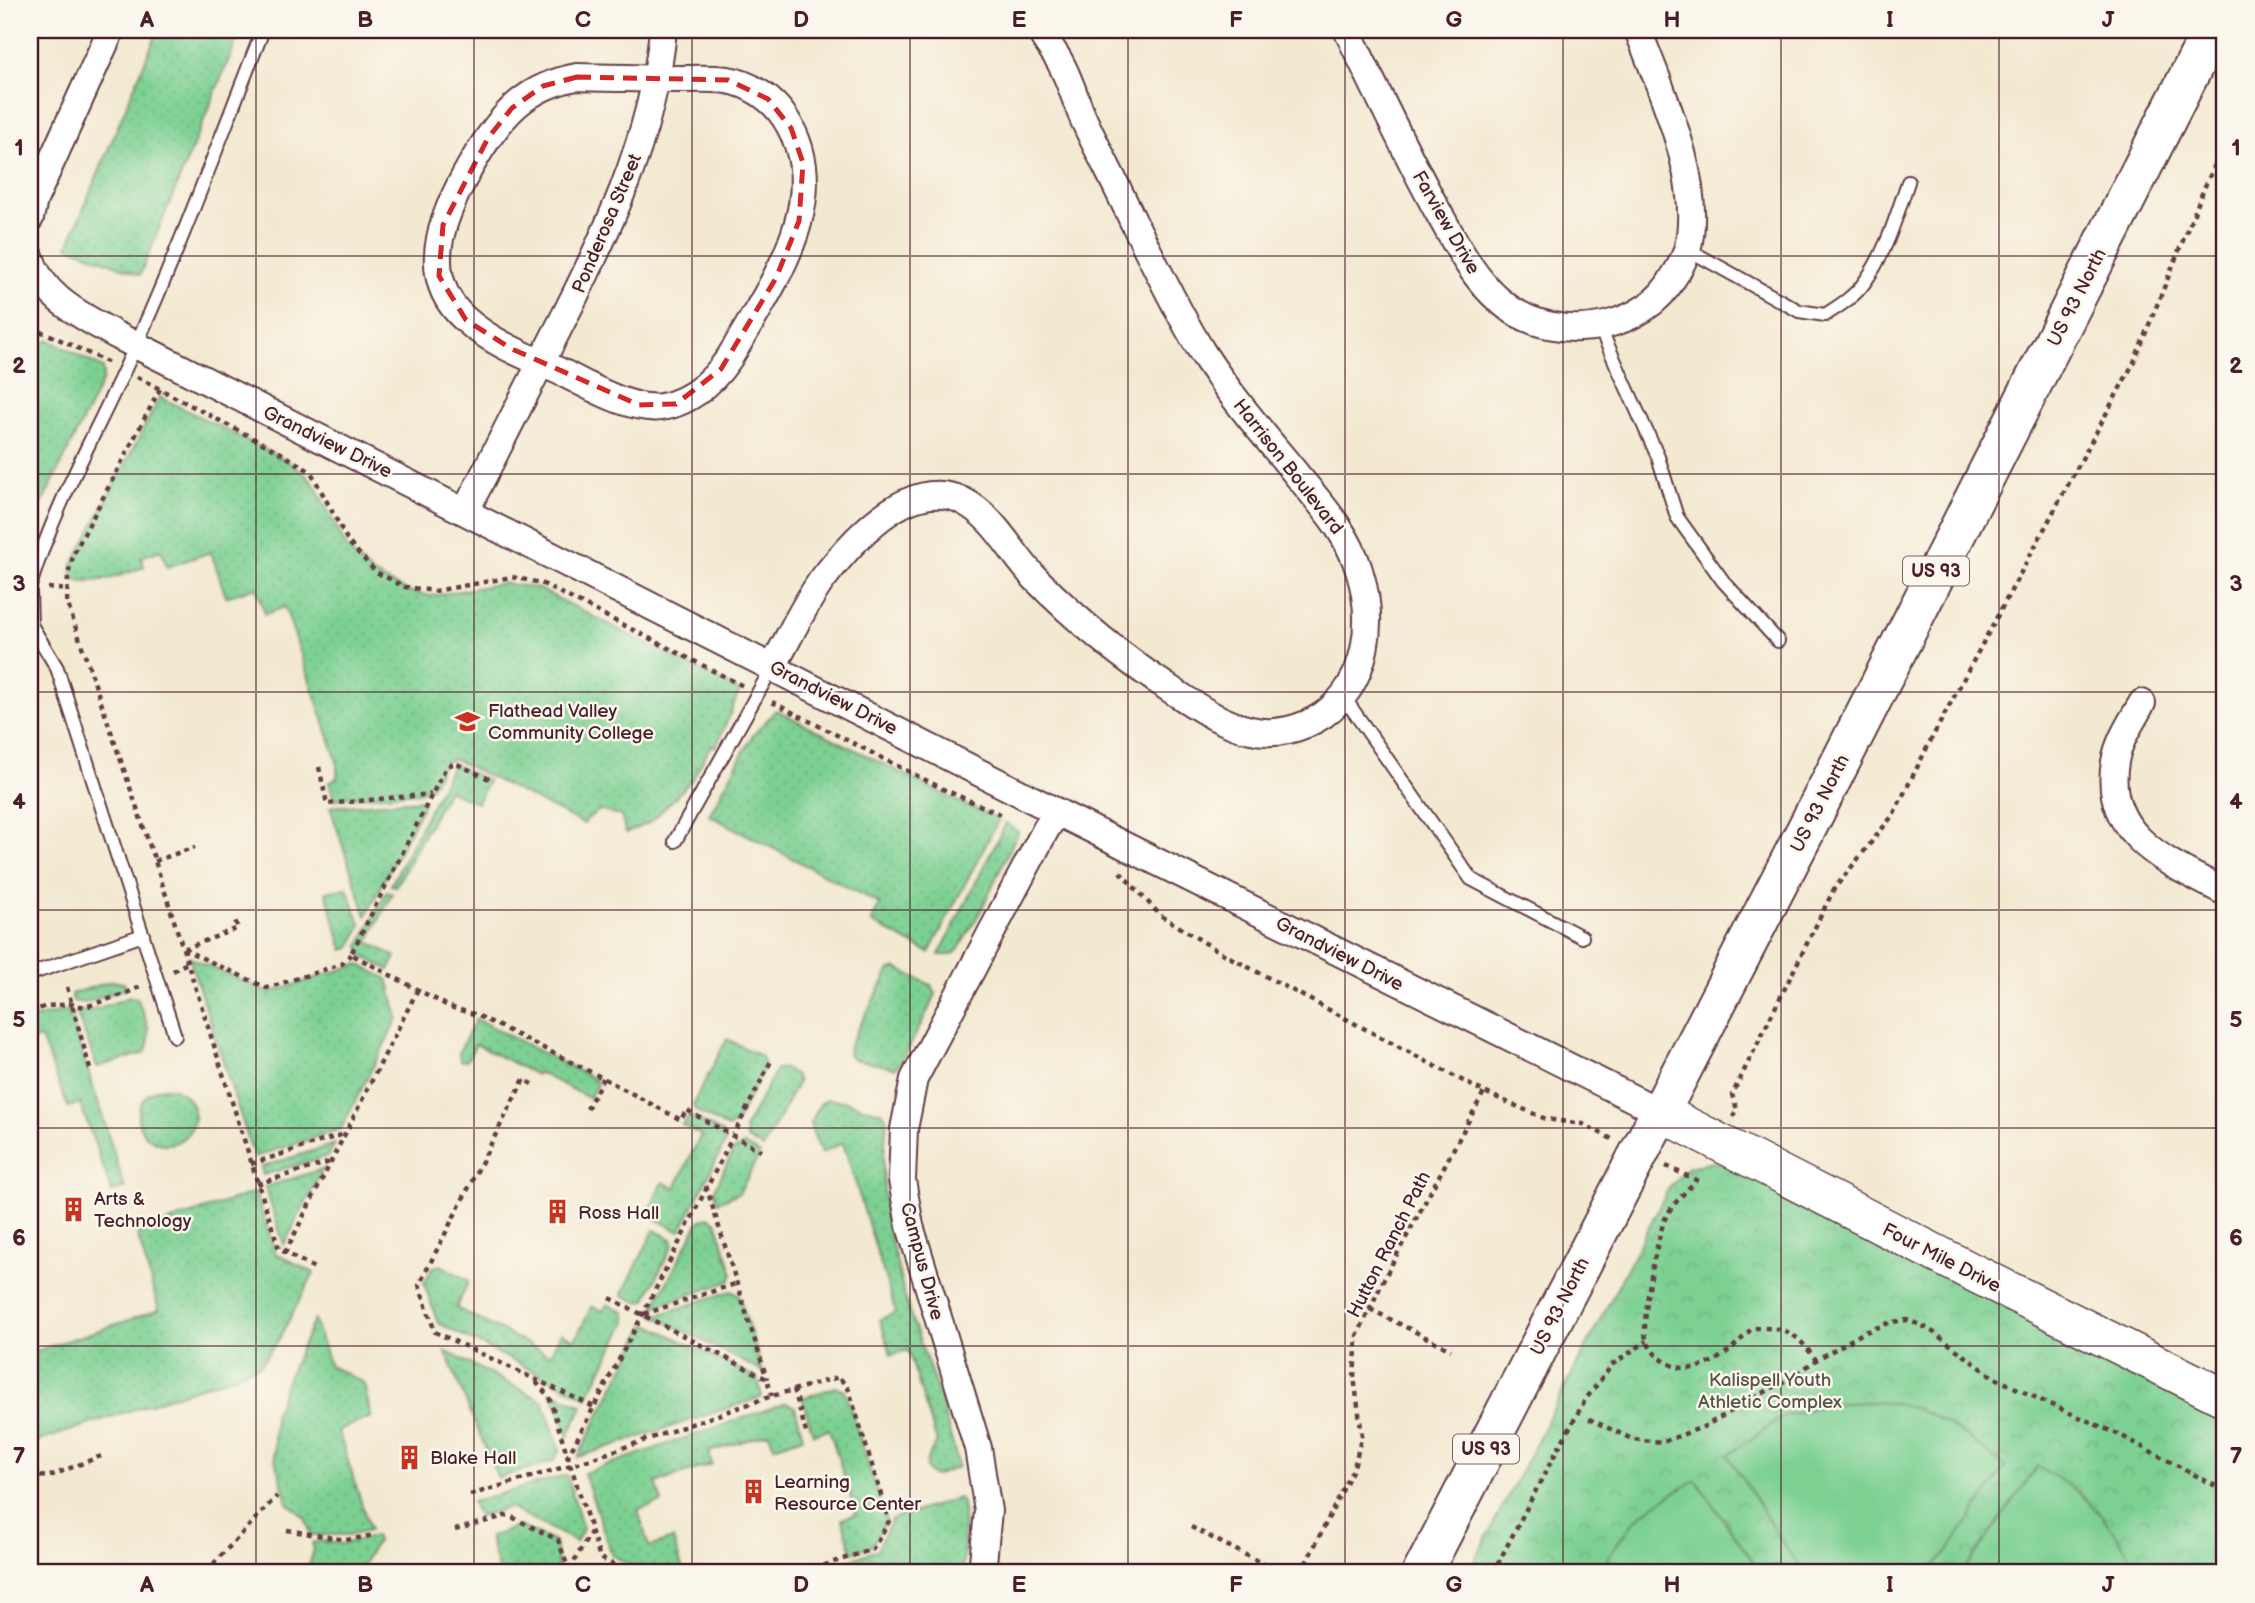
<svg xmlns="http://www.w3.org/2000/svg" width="2255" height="1603" viewBox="0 0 2255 1603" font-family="'Balsamiq Sans',sans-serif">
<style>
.grass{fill:url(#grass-dots);stroke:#63785e;stroke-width:2}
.park{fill:url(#park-crowns);stroke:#63785e;stroke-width:2}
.pitch{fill:#7cd092;stroke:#63785e;stroke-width:2}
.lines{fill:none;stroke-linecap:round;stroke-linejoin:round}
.lane-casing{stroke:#633d44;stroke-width:16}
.street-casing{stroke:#633d44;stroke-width:30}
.secondary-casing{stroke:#633d44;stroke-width:40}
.primary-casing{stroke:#633d44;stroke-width:42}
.path{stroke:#633d44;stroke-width:4.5;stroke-dasharray:5 5;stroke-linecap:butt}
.lane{stroke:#fff;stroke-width:12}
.street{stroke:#fff;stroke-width:26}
.secondary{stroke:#fff;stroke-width:37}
.primary{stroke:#fff;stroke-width:38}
.marked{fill:none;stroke:#d62828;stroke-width:5;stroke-dasharray:14 9;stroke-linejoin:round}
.grid{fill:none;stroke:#4a1f2b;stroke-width:2;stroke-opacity:0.55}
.labels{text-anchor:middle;stroke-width:5;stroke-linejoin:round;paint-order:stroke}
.shield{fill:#fbf7ec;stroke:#7f6065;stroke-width:2}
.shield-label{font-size:18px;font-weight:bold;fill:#4a1f2b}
.street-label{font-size:19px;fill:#4a1f2b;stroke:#fbf7ec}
.poi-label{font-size:19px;fill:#4a1f2b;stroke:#fbf7ec;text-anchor:start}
.park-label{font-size:19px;fill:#59544a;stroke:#fbf7ec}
.neatline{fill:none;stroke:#4a1f2b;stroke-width:2.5}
.grid-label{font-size:23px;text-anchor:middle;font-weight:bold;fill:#4a1f2b}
</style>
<defs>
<pattern id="grass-dots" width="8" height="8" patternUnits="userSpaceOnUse" patternTransform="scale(1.75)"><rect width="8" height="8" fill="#7cd092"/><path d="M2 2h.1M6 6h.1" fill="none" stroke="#6db27e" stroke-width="1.8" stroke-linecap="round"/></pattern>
<pattern id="park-crowns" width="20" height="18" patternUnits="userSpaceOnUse" patternTransform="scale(1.75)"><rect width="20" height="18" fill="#7cd092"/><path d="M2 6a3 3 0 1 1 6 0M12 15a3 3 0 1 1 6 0" fill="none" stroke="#6db27e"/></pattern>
</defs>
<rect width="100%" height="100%" fill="#fbf7ec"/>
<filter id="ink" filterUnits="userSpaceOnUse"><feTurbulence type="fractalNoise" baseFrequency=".0143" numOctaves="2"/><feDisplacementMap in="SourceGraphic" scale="14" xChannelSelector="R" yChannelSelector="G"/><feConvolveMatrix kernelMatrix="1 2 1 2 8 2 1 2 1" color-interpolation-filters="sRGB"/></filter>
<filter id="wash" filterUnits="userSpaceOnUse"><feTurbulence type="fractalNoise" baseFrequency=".00686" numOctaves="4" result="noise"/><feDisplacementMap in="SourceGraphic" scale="28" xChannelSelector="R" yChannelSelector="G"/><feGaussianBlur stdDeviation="1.57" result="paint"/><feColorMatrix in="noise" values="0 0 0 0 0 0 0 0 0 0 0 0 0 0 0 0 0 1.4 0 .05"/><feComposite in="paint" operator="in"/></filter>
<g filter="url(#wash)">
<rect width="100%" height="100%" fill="#f3e9d1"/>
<g class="grass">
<path d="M158 30H236L240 32 140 275 68 246Z"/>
<path d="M49 340 103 368V379L30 528V348Z"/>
<path d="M160 397 286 460 307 476 316 487 348 550 373 574 392 584 410 592 432 596 503 583 537 588 735 688 739 692 716 747 711 745 693 778 682 790 651 822 626 833 621 816 600 810 587 819 584 824 454 759 444 762 431 787 419 792 334 799 329 782 337 778V761L285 607 265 614 256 587 226 597 211 552 167 567 161 550 141 557 144 567C120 576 99 584 73 580L72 566Z"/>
<path d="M776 710 957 801 999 819 929 953 871 922 880 904 709 815 753 735Z"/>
<path d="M454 765 488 781 477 803 448 790 396 886 391 885 450 769Z"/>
<path d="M421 800 424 803 366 916 330 807Z"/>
<path d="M1006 823 1018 832 981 910 958 950 952 955H939Z"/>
<path d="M347 888 361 926 350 948 343 950 326 892Z"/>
<path d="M387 891 392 894 368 942 396 957 389 970 362 956 359 946Z"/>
<path d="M189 957 269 993 358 964 388 979 398 1018 341 1129 254 1157Z"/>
<path d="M896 968 931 985 936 994 904 1058 895 1068 853 1059 848 1053 849 1046 889 971Z"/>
<path d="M112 981 124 983 127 988 85 1003 73 1001 71 994Z"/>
<path d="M130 997 137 998C145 1018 154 1033 145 1053L97 1067 76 1011H90Z"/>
<path d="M65 1011H69L125 1188 112 1192 80 1103 68 1107 41 1038 30 1041V1019Z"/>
<path d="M476 1019 596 1080 597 1084 589 1098 538 1072 536 1075 476 1044 468 1059 464 1061 460 1060 459 1052Z"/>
<path d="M727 1039 762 1057 765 1066 735 1125 727 1128 696 1111 693 1104Z"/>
<path d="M783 1068 796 1076 798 1082 763 1148 747 1139 745 1128 776 1070Z"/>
<circle cx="166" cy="1116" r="28"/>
<path d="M827 1099 844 1101 883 1113 887 1120 883 1166 885 1216 907 1305 940 1398 957 1460 958 1467 935 1476 930 1474 926 1468 927 1459 937 1442 908 1350 891 1355 880 1319 896 1313 843 1143 821 1153 810 1125 820 1104Z"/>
<path d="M689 1116 722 1132 725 1143 681 1230 678 1231 647 1214 663 1182 675 1188 701 1135 682 1125Z"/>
<path d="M335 1144 328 1156 263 1175 261 1167Z"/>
<path d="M744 1145 760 1154 739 1193 718 1202 714 1191 733 1151Z"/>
<path d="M323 1169 284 1245 265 1187Z"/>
<path d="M255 1192 276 1254 314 1273 279 1339 260 1365 239 1374 30 1444V1353L159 1310 137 1233Z"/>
<path d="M708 1217 716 1221 733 1274 730 1281 654 1307 699 1221Z"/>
<path d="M654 1230 672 1239 673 1244 645 1301 638 1302 622 1295Z"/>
<path d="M441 1265 469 1281 456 1308 550 1355 561 1333 575 1340 592 1306 603 1311 607 1304 624 1312 626 1322 587 1398 438 1323 424 1283 433 1267Z"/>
<path d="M731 1291 739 1295 763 1372 655 1316Z"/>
<path d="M314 1320 330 1366 364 1383 371 1417 338 1430 370 1530 348 1535H311L305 1518 287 1502 274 1455V1416L289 1375Z"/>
<path d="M645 1325 652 1326 757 1378 762 1397 578 1457Z"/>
<path d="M445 1351 543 1401 560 1450 554 1461 498 1478Z"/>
<path d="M836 1387 845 1391 886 1520 872 1546 852 1552 842 1519 856 1514 829 1429 813 1434 802 1398Z"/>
<path d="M552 1392 583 1406 568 1436Z"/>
<path d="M786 1403 795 1407 803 1437 774 1447 769 1433 709 1452 712 1464 656 1483 662 1502 638 1510 649 1547 673 1539 682 1568C648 1578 642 1572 612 1555L584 1473Z"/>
<path d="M567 1475 583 1529 576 1542 509 1507 479 1517 472 1502Z"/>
<path d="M959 1498 963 1503 964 1558 962 1573H812L877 1550 892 1519Z"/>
<path d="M519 1526 555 1542 559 1573H499L489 1537Z"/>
<path d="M375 1536 377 1541 363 1564 366 1573H307L314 1549 312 1543 321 1541 342 1544Z"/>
</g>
<path class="park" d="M1715 1162 1740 1169 2225 1419V1573H1468L1669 1188 1688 1167Z"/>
<g class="pitch">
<path d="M1865 1402C1877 1403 1891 1402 1903 1405 1942 1415 1975 1442 2005 1467L1948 1551 1928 1573H1806L1787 1550 1728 1455 1784 1416 1829 1404Z"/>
<path d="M2038 1466C2051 1475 2067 1483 2079 1493 2103 1514 2125 1544 2138 1573H1962Z"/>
<path d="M1696 1480 1761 1573H1599C1609 1556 1620 1538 1633 1523 1649 1505 1675 1493 1696 1480Z"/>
</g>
</g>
<g filter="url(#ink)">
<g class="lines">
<defs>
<g id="lane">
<path d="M1687 249 1799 311 1825 315C1839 306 1854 297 1864 283 1886 253 1896 217 1908 182"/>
<path d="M1599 326 1658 457 1677 517 1723 581 1778 641"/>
<path d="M30 586C55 503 100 426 135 347 182 243 221 136 263 30"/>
<path d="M30 592 31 625 57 668 175 1036"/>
<path d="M1343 696 1471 879 1582 937"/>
<path d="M675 841 773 666"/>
<path d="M30 974 143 935"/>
</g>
<g id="street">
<path d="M1347 30C1376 90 1405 151 1437 210 1455 242 1472 277 1500 301 1528 326 1570 333 1605 325 1633 318 1659 303 1673 278 1679 269 1684 260 1687 250 1705 184 1661 91 1638 30"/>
<path d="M577 77C611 78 644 78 677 79 693 79 711 78 727 80 749 83 773 99 785 118 835 195 775 280 736 347 720 375 694 402 661 407 631 411 589 386 563 373 531 358 493 344 466 320 412 273 447 205 477 155 503 113 527 86 577 77Z"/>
<path d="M30 218 34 200 111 30"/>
<path d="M30 256C42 298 81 315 116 335L1057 812 1660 1112"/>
<path d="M466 510C495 453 524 396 553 339 603 242 653 140 663 30"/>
<path d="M773 666C789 638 803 606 822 580 851 542 909 474 963 501 995 517 1011 553 1035 578 1078 622 1125 660 1176 693 1199 708 1224 725 1251 730 1275 736 1302 729 1323 715 1369 682 1375 620 1359 570 1348 533 1321 504 1297 475 1265 436 1232 398 1204 355 1177 312 1156 266 1133 221 1117 186 1099 153 1083 118 1075 99 1070 80 1060 62 1054 51 1045 41 1040 30"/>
<path d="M2142 703C2132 721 2118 741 2115 762 2102 837 2172 864 2225 892"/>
<path d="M982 1573 988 1511 978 1448 910 1226 902 1180 904 1129 914 1079 1046 829 1057 812"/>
</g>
<path id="secondary" d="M1660 1112 1974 1273 2225 1398"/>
<path id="primary" d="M1422 1573 1809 824 2212 30"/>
</defs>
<use href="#lane" class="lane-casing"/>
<use href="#street" class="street-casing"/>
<use href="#secondary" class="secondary-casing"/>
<use href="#primary" class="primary-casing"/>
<g class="path">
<path d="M30 330 46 333 111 364"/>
<path d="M137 377 281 453 311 472 349 543 376 572 405 587 435 591 512 577 541 583 743 686"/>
<path d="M160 389 74 553 68 575 67 602 155 861 279 1249 316 1269"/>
<path d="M48 588 68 590"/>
<path d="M772 702 945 790 1000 814"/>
<path d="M319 767 327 804 431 794"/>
<path d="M489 779 455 763 446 767 351 954 450 1007 477 1015 603 1078 681 1120 686 1110 761 1151"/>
<path d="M155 861 195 847"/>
<path d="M1120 872 1160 915 1218 951 1484 1092 1546 1119 1583 1124 1612 1139"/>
<path d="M183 949 267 988 342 964 351 954"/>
<path d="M184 949 238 928 234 918"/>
<path d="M173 971 187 963"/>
<path d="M67 987 90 1069"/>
<path d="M30 1012 46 1006 72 1004 85 1007 127 993 143 985"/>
<path d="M532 1084 524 1079 419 1285 435 1332 594 1407"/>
<path d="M587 1109 603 1078"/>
<path d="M1733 1117 1737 1109 1732 1095 1834 889 1893 815 1934 734 2134 362 2205 186 2225 144"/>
<path d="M251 1164 344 1134"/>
<path d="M1666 1166 1696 1180C1687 1191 1672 1204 1666 1217 1657 1234 1641 1322 1646 1338 1649 1349 1656 1356 1666 1362 1699 1382 1731 1351 1752 1328 1788 1327 1795 1332 1816 1360"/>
<path d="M257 1184 330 1162"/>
<path d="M706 1186 767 1379"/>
<path d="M285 1253 418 989"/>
<path d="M610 1298 767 1379 772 1396"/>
<path d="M1370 1309 1451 1350"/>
<path d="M644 1314 738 1283"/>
<path d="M536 1382 549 1397 600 1558 631 1573"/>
<path d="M794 1389 807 1436"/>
<path d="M1589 1419 1632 1439 1663 1442 1703 1427 1797 1374 1816 1360 1863 1333 1891 1322 1908 1320 1929 1329 1993 1377 2045 1402 2122 1436 2225 1491"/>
<path d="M567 1458 643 1314 772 1059"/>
<path d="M30 1477 50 1476 101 1456"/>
<path d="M470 1495 588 1460 772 1396 839 1377 849 1390 889 1521 873 1549 801 1573"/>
<path d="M1191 1527 1281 1573"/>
<path d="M287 1530 346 1540 375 1535"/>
<path d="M455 1530 508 1515 558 1540 570 1573"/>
<path d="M569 1570 591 1532"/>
<path d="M209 1573 215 1562 277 1496"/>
<path d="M1301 1573 1354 1467 1362 1435 1354 1377 1357 1336 1386 1275 1484 1092"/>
<path d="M1493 1573 1547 1469 1585 1400 1613 1364 1647 1341"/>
</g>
<use href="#lane" class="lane"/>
<use href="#street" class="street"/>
<use href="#secondary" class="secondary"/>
<use href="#primary" class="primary"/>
</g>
</g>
<path class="marked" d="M577 77 728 80 768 99 791 128 803 163 799 221 776 278 721 369 676 404 639 405 512 349 466 320 439 276 443 225 488 138 512 108 543 86Z"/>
<path class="grid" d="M256 30V1573M474 30V1573M692 30V1573M910 30V1573M1128 30V1573M1345 30V1573M1563 30V1573M1781 30V1573M1999 30V1573M30 256H2225M30 474H2225M30 692H2225M30 910H2225M30 1128H2225M30 1346H2225"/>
<defs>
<symbol id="university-bare" viewBox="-9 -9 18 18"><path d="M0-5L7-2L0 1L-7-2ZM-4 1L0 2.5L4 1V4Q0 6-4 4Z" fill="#c8321e" stroke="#fbf7ec" stroke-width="2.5" paint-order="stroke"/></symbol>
<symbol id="building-bare" viewBox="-9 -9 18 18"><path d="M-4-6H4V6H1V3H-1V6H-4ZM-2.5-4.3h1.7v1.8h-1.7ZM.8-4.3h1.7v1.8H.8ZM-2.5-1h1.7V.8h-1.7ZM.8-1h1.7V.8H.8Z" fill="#c8321e" stroke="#fbf7ec" stroke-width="2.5" paint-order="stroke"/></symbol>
</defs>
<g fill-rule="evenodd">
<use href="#university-bare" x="450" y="704" width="35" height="35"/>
<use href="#building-bare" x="56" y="1192" width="35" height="35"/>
<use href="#building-bare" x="540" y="1194" width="35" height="35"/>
<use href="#building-bare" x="392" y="1440" width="35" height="35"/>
<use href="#building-bare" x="736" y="1474" width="35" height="35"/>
</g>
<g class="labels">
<g class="shield">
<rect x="1903" y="556.5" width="66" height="29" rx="5"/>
<rect x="1453" y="1434.5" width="66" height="29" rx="5"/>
</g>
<g class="shield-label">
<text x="1936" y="577">US 93</text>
<text x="1486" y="1455">US 93</text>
</g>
<g class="street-label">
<text transform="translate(1447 222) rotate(60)" y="7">Farview Drive</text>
<text transform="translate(606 223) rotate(-67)" y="7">Ponderosa Street</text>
<text transform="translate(2076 297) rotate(-63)" y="7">US 93 North</text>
<text transform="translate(328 441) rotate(26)" y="7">Grandview Drive</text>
<text transform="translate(1289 466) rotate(52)" y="7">Harrison Boulevard</text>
<text transform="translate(834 697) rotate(27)" y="7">Grandview Drive</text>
<text transform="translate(1819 803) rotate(-63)" y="7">US 93 North</text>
<text transform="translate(1340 953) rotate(27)" y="7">Grandview Drive</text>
<text transform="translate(1388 1244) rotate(-63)" y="7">Hutton Ranch Path</text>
<text transform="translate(1942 1257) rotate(27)" y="7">Four Mile Drive</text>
<text transform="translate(923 1261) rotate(75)" y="7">Campus Drive</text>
<text transform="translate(1559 1306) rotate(-63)" y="7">US 93 North</text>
</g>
<g class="poi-label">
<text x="488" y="717">Flathead Valley<tspan x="488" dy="22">Community College</tspan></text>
<text x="94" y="1205">Arts &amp;<tspan x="94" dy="22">Technology</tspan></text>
<text x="578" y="1219">Ross Hall</text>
<text x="430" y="1464">Blake Hall</text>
<text x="774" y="1488">Learning<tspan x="774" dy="22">Resource Center</tspan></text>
</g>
<g class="park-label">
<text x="1770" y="1386">Kalispell Youth<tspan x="1770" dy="22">Athletic Complex</tspan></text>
</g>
</g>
<rect width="2255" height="1603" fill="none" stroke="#fbf7ec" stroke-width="77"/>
<rect x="38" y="38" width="2178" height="1526" class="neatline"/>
<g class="grid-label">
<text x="147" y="27">A</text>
<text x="365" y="27">B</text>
<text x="583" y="27">C</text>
<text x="801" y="27">D</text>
<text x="1019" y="27">E</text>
<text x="1236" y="27">F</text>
<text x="1454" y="27">G</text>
<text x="1672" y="27">H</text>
<text x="1890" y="27">I</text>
<text x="2108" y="27">J</text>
<text x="19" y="155">1</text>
<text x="2236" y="155">1</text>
<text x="19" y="373">2</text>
<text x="2236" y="373">2</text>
<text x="19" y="591">3</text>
<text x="2236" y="591">3</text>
<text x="19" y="809">4</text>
<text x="2236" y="809">4</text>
<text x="19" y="1027">5</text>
<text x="2236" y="1027">5</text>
<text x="19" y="1245">6</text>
<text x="2236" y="1245">6</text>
<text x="19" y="1463">7</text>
<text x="2236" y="1463">7</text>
<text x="147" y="1592">A</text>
<text x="365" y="1592">B</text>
<text x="583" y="1592">C</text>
<text x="801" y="1592">D</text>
<text x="1019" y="1592">E</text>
<text x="1236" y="1592">F</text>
<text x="1454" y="1592">G</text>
<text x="1672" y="1592">H</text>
<text x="1890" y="1592">I</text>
<text x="2108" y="1592">J</text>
</g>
</svg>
